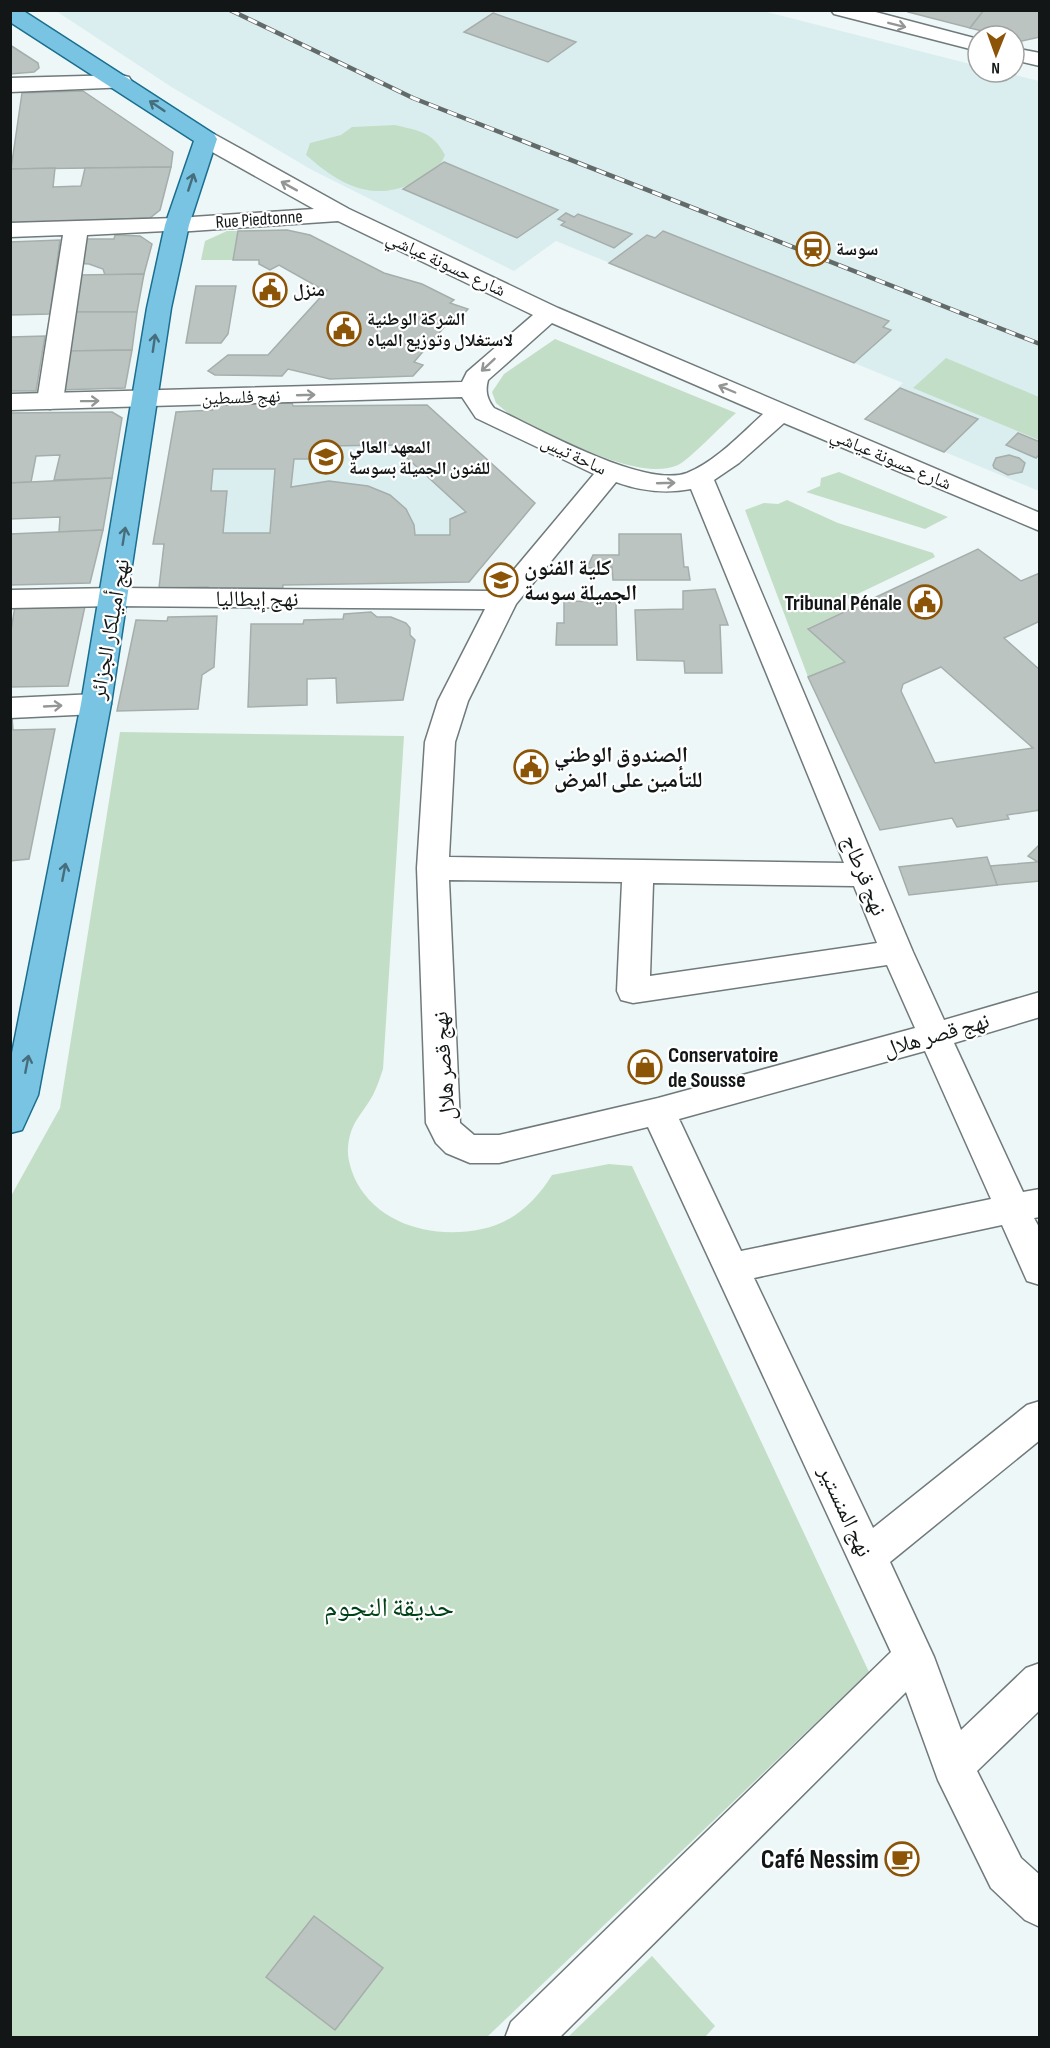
<svg xmlns="http://www.w3.org/2000/svg" width="1050" height="2048" viewBox="0 0 1050 2048" font-family="'Sofia Sans Condensed','Noto Naskh Arabic',sans-serif">
<style>
.built{fill:#daeef0}
.green{fill:#c3dec7}
.building{fill:#bbc4c1;stroke:#a5aeab;stroke-width:1.5;fill-rule:evenodd}
.lines{fill:none;stroke-linecap:round;stroke-linejoin:round}
.pedestrian-casing{stroke:#707a7b;stroke-width:3}
.minor-casing{stroke:#707a7b;stroke-width:3}
.primary-casing{stroke:#1a6e8f;stroke-width:3}
.pedestrian{fill:#fff;fill-rule:evenodd}
.minor{fill:#fff;fill-rule:evenodd}
.primary{fill:#79c4e3;fill-rule:evenodd}
.rail-casing{stroke:#636a6a;stroke-width:4.5}
.rail{stroke:#fff;stroke-width:3;stroke-dasharray:10;stroke-linecap:butt}
.oneway{stroke:#949696}
.oneway2{stroke:#466d7c}
.labels{text-anchor:middle;stroke-width:4.5;stroke-linejoin:round;paint-order:stroke}
.far-street-label{font-size:18px;fill:#121616;stroke:#fff}
.far-poi-label{font-size:18px;font-weight:bold;fill:#121616;stroke:#fff;text-anchor:start}
.poi-label{font-size:22px;font-weight:bold;fill:#121616;stroke:#fff;text-anchor:start}
.street-label{font-size:22px;fill:#121616;stroke:#fff}
.near-park-label{font-size:27px;fill:#004218;stroke:#fff}
.near-poi-label{font-size:27px;font-weight:bold;fill:#121616;stroke:#fff;text-anchor:end}
</style>
<rect width="100%" height="100%" fill="#edf7f8"/>
<g class="built">
<path d="M56 11H763L978 66V72H1003L1039 81V491L865 419 903 383 556 241 514 271 312 170 173 88Z"/>
<path d="M292 403 293 406 427 405 535 503 469 582 284 585 282 593 208 587 159 588 164 545 153 544 176 412 212 410 213 405Z"/>
</g>
<g class="green">
<path d="M395 125C419 131 432 131 445 155 440 168 432 174 419 180 375 204 341 186 306 155L310 143 341 135 352 127Z"/>
<path d="M227 231H238L233 260H201L205 241Z"/>
<path d="M555 339 736 413C724 423 689 460 678 465 637 484 548 431 509 414L496 403 492 392 504 374Z"/>
<path d="M946 358 1039 397V440L913 388Z"/>
<path d="M839 472 948 517 925 529 806 492 820 486 821 478Z"/>
<path d="M787 500 838 523 933 553 935 557 847 599 849 609 808 628 845 662 808 677 745 510 764 503 778 504Z"/>
<path d="M120 732 404 736 383 1069C380 1078 377 1087 373 1095 362 1115 350 1122 348 1148 347 1159 352 1173 357 1183 381 1226 435 1239 482 1229 513 1223 536 1201 552 1175L609 1164 632 1166 869 1672 487 2037 11 2038V1196L60 1108Z"/>
<path d="M652 1956 715 2026 705 2037H568Z"/>
</g>
<g class="building">
<path d="M909 10H984L970 28 908 12Z"/>
<path d="M984 10H1040V37L1022 41 1014 39V36H1003L970 28Z"/>
<path d="M493 13 576 42 548 62 464 32Z"/>
<path d="M10 45 38 63 39 68 34 72 10 74Z"/>
<path d="M83 91 173 152 171 167 11 169 22 93Z"/>
<path d="M444 162 558 210 517 238 403 189Z"/>
<path d="M171 167 160 210 150 218 10 223 11 169 55 168 53 187 81 186 85 168Z"/>
<path d="M566 213 574 217 578 214 632 234 614 248 561 225 565 222 558 219Z"/>
<path d="M287 230 310 235 384 273 422 284 454 300 450 303 468 309 453 326 446 325 414 362 423 365 413 376 330 379 288 369 282 376 215 375 208 371 228 355H268L327 290 318 287 279 265 270 270 259 264V260H233L238 231Z"/>
<path d="M663 231 889 321 883 327 891 330 854 363 609 263 647 235 655 238Z"/>
<path d="M115 235 140 236 152 244 144 274 105 275 103 269 89 264 76 263 78 239H114Z"/>
<path d="M60 240 50 314 10 315V242Z"/>
<path d="M144 274 137 312H70L77 275Z"/>
<path d="M196 286H236L228 334 221 343H186Z"/>
<path d="M70 312H137L132 350 65 351Z"/>
<path d="M45 336 36 391H10V337Z"/>
<path d="M132 350 125 388 59 390 65 351Z"/>
<path d="M900 388 978 419 944 452 865 419Z"/>
<path d="M292 403 293 406 427 405 535 503 469 582 283 585 282 593H207L208 587 159 588 164 544H153L176 412 213 410V405ZM393 445 466 512 450 519V535H415L414 525 406 509 390 495 368 486 329 481 291 487 294 459H327V446ZM213 469H275L270 533H223L227 491H211Z"/>
<path d="M112 412 122 418 112 478 54 480 60 455 36 456 31 482 10 483V413Z"/>
<path d="M1018 433 1040 442V454L1036 458 1006 445Z"/>
<path d="M1009 455 1019 458 1025 463 1022 472 1008 475 994 468 993 465 996 458Z"/>
<path d="M112 478 103 530 59 532 60 517 10 519V483Z"/>
<path d="M103 530 90 583 10 585V534Z"/>
<path d="M619 534H681L684 567H688L690 580H613L612 567 587 568 593 555H619Z"/>
<path d="M978 549 1021 581 1040 573V621L1004 638 1040 670V810L1007 815 1009 819 957 827 952 818 880 830 808 677 845 662 808 629ZM941 667 1033 748 935 763 901 691 903 684Z"/>
<path d="M715 589 728 625H720L722 673H685L684 661 637 660 635 610 683 609V591Z"/>
<path d="M564 601 616 602 617 645H556L557 623H564Z"/>
<path d="M15 606H85L68 686 10 687V637Z"/>
<path d="M371 612 377 617H391L406 623 410 628V635L415 640 403 700 337 703 336 678 307 679V705L248 707 251 624H303L304 620 343 619 344 614Z"/>
<path d="M217 616 214 667 202 675 198 709 117 711 136 620 167 621 168 617Z"/>
<path d="M12 717 13 730 55 729 29 859 10 861V718Z"/>
<path d="M1040 844V881L997 885 990 866 1038 862 1028 856Z"/>
<path d="M987 857 997 885 909 895 899 867Z"/>
<path d="M314 1916 383 1968 335 2030 266 1977Z"/>
</g>
<g class="lines">
<defs>
<g id="pedestrian">
<path d="M121 75 129 77 132 82 129 87 10 92V78Z"/>
<path d="M177 218 185 220 189 225 185 230 87 235 63 401 59 406 50 409 41 406 37 401 63 235 10 237V223Z"/>
</g>
<g id="minor">
<path d="M831 10H868L978 39V51L834 14Z"/>
<path d="M1014 48 1040 53V66L1014 60Z"/>
<path d="M206 132 214 134 349 209 558 308 1040 513V531L784 423 739 463 714 480 913 952 944 1020 1040 992V1017L954 1043 1023 1192 1040 1189V1217L1034 1218 1040 1229V1285L1027 1281 1002 1225 754 1278 873 1528 1027 1405 1040 1401V1440L890 1562 934 1657 961 1730 1026 1668 1040 1663V1710L977 1771 1021 1858 1040 1875V1927L1025 1920 991 1888 938 1780 906 1692 559 2038H505L511 2022 891 1652 648 1127 499 1163H470L446 1153 436 1143 426 1123 417 868 425 742 438 701 485 609 115 606 10 608V590L115 588 496 591 594 474 476 418 462 397 10 410V394L462 382 467 372 533 315 338 221 177 232 169 230 165 225 169 220 177 218 314 209 198 144 195 139 198 134ZM552 323 763 414C740 435 716 461 687 473 644 489 536 427 494 408 487 399 485 391 488 380ZM616 482C641 491 664 494 691 489L844 863 449 857 455 742 468 701 516 604ZM449 880 622 882 617 991 621 1000 633 1003 887 965 915 1028 658 1098 499 1135H474L460 1123ZM653 883 854 886 877 943 650 976ZM925 1051 991 1199 741 1251 679 1119Z"/>
<path d="M96 694 106 697 111 704 106 711 96 714 10 718V698Z"/>
</g>
<path id="primary" d="M10 10H22L214 134 217 139 189 225 171 308 111 704 38 1095 22 1130 10 1133V1063L81 704 147 308 165 225 194 141 10 22Z"/>
</defs>
<use href="#pedestrian" class="pedestrian-casing"/>
<use href="#minor" class="minor-casing"/>
<use href="#primary" class="primary-casing"/>
<use href="#pedestrian" class="pedestrian"/>
<use href="#minor" class="minor"/>
<use href="#primary" class="primary"/>
<defs>
<path id="rail" d="M230 10 413 98 1040 344"/>
</defs>
<use href="#rail" class="rail-casing"/>
<use href="#rail" class="rail"/>
</g>
<defs><path id="oneway-shaft" d="M-6 0H5M1.5-3L5.5 0L1.5 3" fill="none" stroke-width="1.6" stroke-linecap="round" stroke-linejoin="round" transform="scale(1.5)"/></defs>
<g class="oneway">
<use href="#oneway-shaft" transform="translate(897 25) rotate(14)"/>
<use href="#oneway-shaft" transform="translate(289 186) rotate(-151)"/>
<use href="#oneway-shaft" transform="translate(488 365) rotate(137)"/>
<use href="#oneway-shaft" transform="translate(727 389) rotate(-157)"/>
<use href="#oneway-shaft" transform="translate(306 395) rotate(-2)"/>
<use href="#oneway-shaft" transform="translate(90 401) rotate(-1)"/>
<use href="#oneway-shaft" transform="translate(666 483) rotate(-2)"/>
<use href="#oneway-shaft" transform="translate(53 706) rotate(-3)"/>
</g>
<g class="oneway2">
<use href="#oneway-shaft" transform="translate(157 106) rotate(-146)"/>
<use href="#oneway-shaft" transform="translate(191 182) rotate(-72)"/>
<use href="#oneway-shaft" transform="translate(154 343) rotate(-82)"/>
<use href="#oneway-shaft" transform="translate(124 536) rotate(-81)"/>
<use href="#oneway-shaft" transform="translate(64 872) rotate(-79)"/>
<use href="#oneway-shaft" transform="translate(27 1064) rotate(-79)"/>
</g>
<defs>
<symbol id="station-ring" viewBox="-11 -11 22 22"><circle r="9.5" fill="#fff" stroke="#8b5407" stroke-width="1.5"/><path d="M-3-6H3Q5-6 5-4V2Q5 4 3 4L4.5 6H3L1.5 4h-3L-3 6H-4.5L-3 4Q-5 4-5 2V-4Q-5-6-3-6ZM-3.5-4v3h7v-3ZM-3.5 1v1.5H-2V1ZM2 1v1.5H3.5V1Z" fill="#8b5407"/></symbol>
<symbol id="civic-ring" viewBox="-11 -11 22 22"><circle r="9.5" fill="#fff" stroke="#8b5407" stroke-width="1.5"/><path d="M-.6-6.5H3V-4.5H.6V-3L4-1V1h2V6H-6V1h2V-1L-.6-3ZM-1.2 2.5V6h2.4V2.5Z" fill="#8b5407"/></symbol>
<symbol id="university-ring" viewBox="-11 -11 22 22"><circle r="9.5" fill="#fff" stroke="#8b5407" stroke-width="1.5"/><path d="M0-5L7-2L0 1L-7-2ZM-4 1L0 2.5L4 1V4Q0 6-4 4Z" fill="#8b5407"/></symbol>
<symbol id="shop-ring" viewBox="-11 -11 22 22"><circle r="9.5" fill="#fff" stroke="#8b5407" stroke-width="1.5"/><path d="M-5-2.5h2.3a2.7 3.5 0 0 1 5.4 0H5L5.5 6h-11ZM-1.5-2.5h3a1.5 2.3 0 0 0-3 0Z" fill="#8b5407"/></symbol>
<symbol id="cafe-ring" viewBox="-11 -11 22 22"><circle r="9.5" fill="#fff" stroke="#8b5407" stroke-width="1.5"/><path d="M-5.5-4.5H6V0H3Q3 3.5 0 3.5H-2.5Q-5.5 3.5-5.5 0ZM3-3.2v2h1.7v-2ZM-6 4.5H4V6H-6Z" fill="#8b5407"/></symbol>
</defs>
<g fill-rule="evenodd">
<use href="#station-ring" x="794" y="230" width="38" height="38"/>
<use href="#civic-ring" x="251" y="271" width="38" height="38"/>
<use href="#civic-ring" x="325" y="310" width="38" height="38"/>
<use href="#university-ring" x="307" y="438" width="38" height="38"/>
<use href="#university-ring" x="482" y="561" width="38" height="38"/>
<use href="#civic-ring" x="906" y="583" width="38" height="38"/>
<use href="#civic-ring" x="512" y="748" width="38" height="38"/>
<use href="#shop-ring" x="626" y="1048" width="38" height="38"/>
<use href="#cafe-ring" x="883" y="1840" width="38" height="38"/>
</g>
<g class="labels">
<g class="far-street-label">
<text transform="translate(259 219) rotate(-4)" y="6">Rue Piedtonne</text>
<text transform="translate(446 264) rotate(25)" y="6">شارع حسونة عياشي</text>
<text transform="translate(241 397) rotate(-2)" y="6">نهج فلسطين</text>
<text transform="translate(574 455) rotate(25)" y="6">ساحة تيس</text>
<text transform="translate(891 459) rotate(23)" y="6">شارع حسونة عياشي</text>
</g>
<g class="far-poi-label">
<text x="836" y="255">سوسة</text>
<text x="293" y="296">منزل</text>
<text x="367" y="325">الشركة الوطنية<tspan x="367" dy="21">لاستغلال وتوزيع المياه</tspan></text>
<text x="349" y="453">المعهد العالي<tspan x="349" dy="21">للفنون الجميلة بسوسة</tspan></text>
</g>
<g class="poi-label">
<text x="524" y="575">كلية الفنون<tspan x="524" dy="25">الجميلة سوسة</tspan></text>
<text x="902" y="610" text-anchor="end">Tribunal Pénale</text>
<text x="554" y="762">الصندوق الوطني<tspan x="554" dy="25">للتأمين على المرض</tspan></text>
<text x="668" y="1062">Conservatoire<tspan x="668" dy="25">de Sousse</tspan></text>
</g>
<g class="street-label">
<text x="257" y="606">نهج إيطاليا</text>
<text transform="translate(109 629) rotate(-80)" y="8">نهج أميلكار الجزائر</text>
<text transform="translate(865 875) rotate(68)" y="8">نهج قرطاج</text>
<text transform="translate(936 1034) rotate(-16)" y="8">نهج قصر هلال</text>
<text transform="translate(443 1066) rotate(-94)" y="8">نهج قصر هلال</text>
<text transform="translate(846 1511) rotate(65)" y="8">نهج المنستير</text>
</g>
<g class="near-park-label">
<text x="389" y="1616">حديقة النجوم</text>
</g>
<g class="near-poi-label">
<text x="879" y="1868">Café Nessim</text>
</g>
</g>
<rect width="1050" height="2048" fill="none" stroke="#121616" stroke-width="24"/>
<g transform="translate(996 54) rotate(181)"><circle r="28" fill="#ffffff" stroke="#a0a2a2" stroke-width="1.5"/>
<path d="M0-4.5L10 22L0 15L-10 22Z" fill="#8b5407"/>
<text y="-9" font-size="16" font-weight="bold" text-anchor="middle" fill="#121616">N</text>
</g>
</svg>
